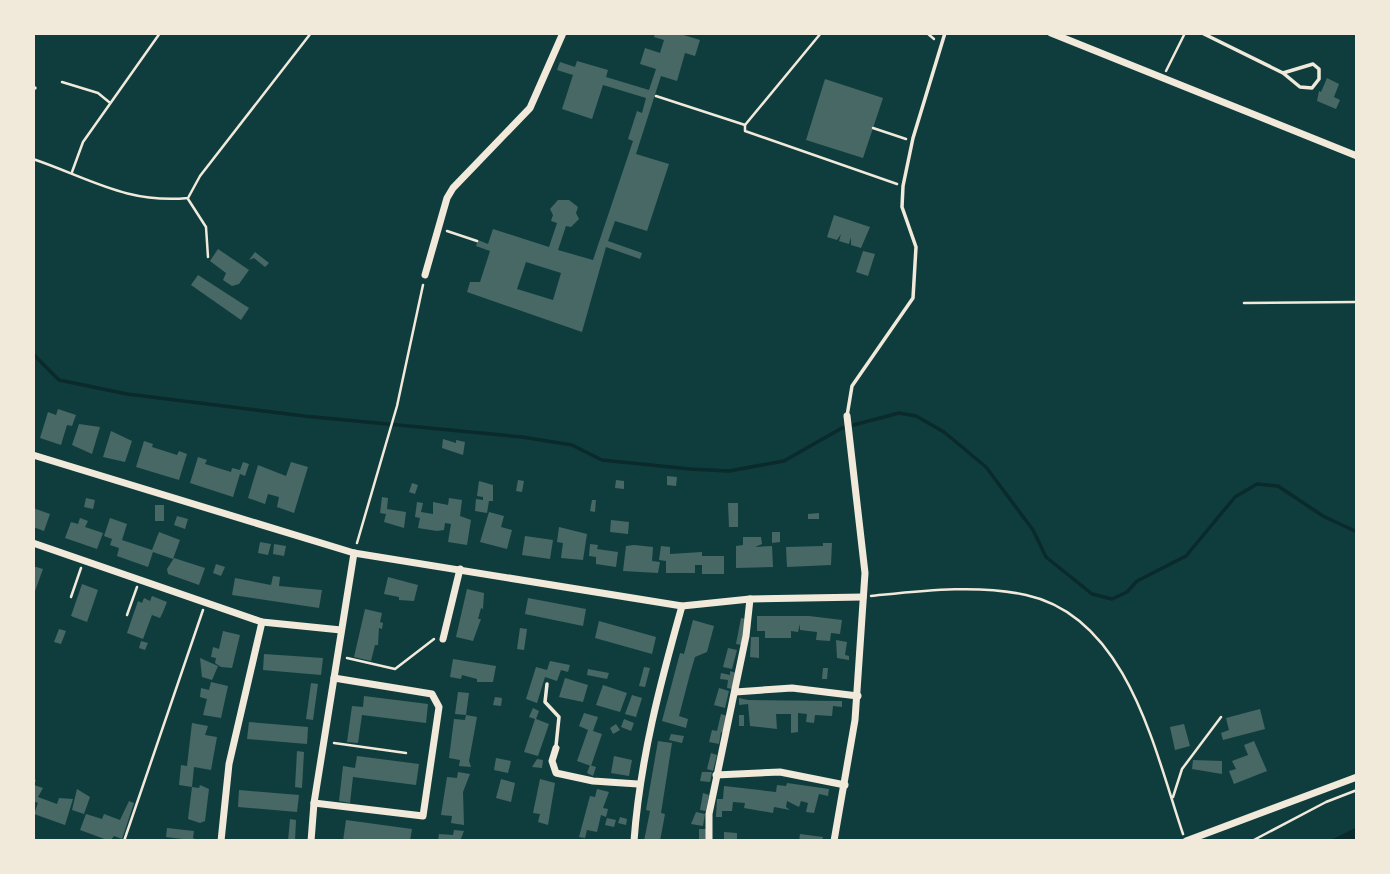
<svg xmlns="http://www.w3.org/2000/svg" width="1390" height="874" viewBox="0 0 1390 874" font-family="Ubuntu,sans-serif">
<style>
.water{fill:#0a2a2b}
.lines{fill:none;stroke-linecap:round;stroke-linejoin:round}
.stream{stroke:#0a2a2b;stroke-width:3.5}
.building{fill:#486865;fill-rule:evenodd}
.path{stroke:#f1e9da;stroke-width:2.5}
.service{stroke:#f1e9da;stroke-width:3.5}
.minor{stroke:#f1e9da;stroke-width:7}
</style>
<rect width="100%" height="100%" fill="#0f3d3e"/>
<path class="water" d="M1357 827V841H1329Z"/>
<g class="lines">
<path class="stream" d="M33 354 59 380 127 394 304 416 522 437 572 445 602 460 690 469 729 471 784 461 842 428 899 413 916 416 944 432 986 467 1033 530 1046 557 1092 594 1112 599 1127 592 1137 581 1186 556 1235 497 1257 484 1278 486 1323 516 1357 532"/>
</g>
<g class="building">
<path d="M655 33H677L700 40 695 56 685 53 677 81 661 76 636 154 669 164 647 231 615 221 608 241 642 253 640 259 606 247 582 332 467 292 470 282H480L490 251 476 246 478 240 488 244 493 229 549 247 557 223 551 221 553 215 550 209 558 200H569L578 207 576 213 579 219 571 227 566 226 558 250 593 260 633 141 628 139 637 111 642 113 646 98 603 85 592 119 562 109 573 75 557 70 560 62 575 67 577 61 608 70 606 77 649 90 656 69 640 64 645 48 660 53 664 40 654 37ZM526 262 561 273 553 300 517 289Z"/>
<path d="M1327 78 1339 84 1334 97 1340 100 1336 109 1317 101 1319 91 1321 92Z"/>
<path d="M825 79 883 98 863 158 806 140Z"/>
<path d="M834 215 870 227 861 248 851 245V237L849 244 839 241 841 234 837 240 827 237Z"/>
<path d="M218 249 249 270 239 284 232 286 223 280 226 273 210 261Z"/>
<path d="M863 251 875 254 868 276 856 272Z"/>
<path d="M255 252 269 263 265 267 254 258 249 260Z"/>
<path d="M198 275 249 308 241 320 191 285Z"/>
<path d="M58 409 76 415 72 426 67 425 61 445 40 438 48 412 56 415Z"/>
<path d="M79 424 100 427 92 454 72 445Z"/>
<path d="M111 431 132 441 125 462 103 457Z"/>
<path d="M443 439 456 443V440L465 442 463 455 442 448Z"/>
<path d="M144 441 153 444 152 447 177 455 179 451 187 454 179 480 136 467Z"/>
<path d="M198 457 207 460 205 464 231 472 232 468 240 470 243 462 249 464 245 476 240 474 233 497 190 483Z"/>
<path d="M291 462 308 467 294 513 277 507 279 497 268 494 265 504 248 498 258 465 286 476Z"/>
<path d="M667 476 677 477 676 486 667 485Z"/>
<path d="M518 480 524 481 522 492 516 491Z"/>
<path d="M616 480 624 481V489L615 488Z"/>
<path d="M479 481 493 485V501H489L487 513 475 511 476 499 483 500V497L477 496Z"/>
<path d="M412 483 418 485 415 494 409 492Z"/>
<path d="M382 497 388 498 387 509 406 512 404 528 384 522 386 514 380 513Z"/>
<path d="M86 498 95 500 93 509 84 507Z"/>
<path d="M449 498 462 500 460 516 471 520 467 545 448 542 451 524 445 523 444 530 437 531 418 528 420 518 415 517 417 502 423 503 421 512 433 514V502L448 505Z"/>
<path d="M592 500H596L595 512 590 511Z"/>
<path d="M728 503H738V527H729Z"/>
<rect x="155" y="505" width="9" height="16"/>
<path d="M33 508 50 514 44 531 33 527Z"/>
<path d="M489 512 504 516 501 527 512 530 507 549 480 542Z"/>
<path d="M819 513V519H808V514Z"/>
<path d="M177 516 188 519 185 529 174 525Z"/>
<path d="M80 518 88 521 85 527 103 533 97 549 65 538 71 522 78 524Z"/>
<path d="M110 518 127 524 122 540 152 550 159 532 180 540 173 559 153 552 148 567 117 556 119 548 110 545 112 539 104 536Z"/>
<path d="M611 520 629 522 628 534 610 532Z"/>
<path d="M559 527 587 534 583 560 561 558 563 543 557 542Z"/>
<path d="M772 532H780V542L772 543Z"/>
<path d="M525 536 553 540 550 559 522 555Z"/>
<path d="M743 537H761L762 544 755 547 772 546 773 567 736 568V546L743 545Z"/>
<path d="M260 542 271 544 268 555 258 553Z"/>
<path d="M823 543H832L831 565 787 567 786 547 823 546Z"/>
<path d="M274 544 286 546 284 556 273 554Z"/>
<path d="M590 544 598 545 597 549 618 552 616 567 596 564V557L589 556Z"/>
<path d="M634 545 653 547 652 561 660 562 658 573 623 571 626 546Z"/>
<path d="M661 546 670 547V554L702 552V556H724V574H702V565H695V573H666V561L659 560Z"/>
<path d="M174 558 205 568 199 585 168 574 167 569Z"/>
<path d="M216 564 225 567 221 576 213 573Z"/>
<path d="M33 566 43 569 34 594H33Z"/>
<path d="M273 576 280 577 279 586 322 590 319 608 232 595 235 578 271 585Z"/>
<path d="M388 577 418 585 414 601 399 600V597L384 594Z"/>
<path d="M82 584 98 590 87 622 71 616Z"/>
<path d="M467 589 484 593 483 609 481 608 478 619H481L473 641 456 637Z"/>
<path d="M152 596 167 602 163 612 160 618 152 615 143 639 127 633 138 601 142 603 144 598 150 601Z"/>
<path d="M528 598 586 609 583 626 525 614Z"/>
<path d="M365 609 382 613 380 622 383 623 382 629 379 628 378 645H375L371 661 354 657Z"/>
<path d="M757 616H809L842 620 840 634 831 633 830 641 816 640 817 632 800 630V624L798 632 791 631V638H765V631H757Z"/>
<path d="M741 618 746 619 742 645 736 644Z"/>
<path d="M693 620 714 626 707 652 695 657 690 674 679 716 688 719 686 728 662 721 680 653 684 654Z"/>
<path d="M599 621 656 637 652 654 595 638Z"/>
<path d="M520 628 527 629 524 650 517 649Z"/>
<path d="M59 629 66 631 61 644 54 642Z"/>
<path d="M223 631 240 635 232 668 221 667 215 663 216 658 211 657 213 647 219 649Z"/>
<path d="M751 637H759V658L750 657Z"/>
<path d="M836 640 847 642 845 655 849 656V660L837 658Z"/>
<path d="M141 641 148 643 145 650 139 648Z"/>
<path d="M728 648 737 650 732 669 723 667Z"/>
<path d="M264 654 323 658 321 675 263 670Z"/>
<path d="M200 658 218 666 212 680 202 677Z"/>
<path d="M453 659 496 666 493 682H477V679L462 675 461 679 450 677Z"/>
<path d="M550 661 570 665 568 672 561 670 557 681 545 677 537 703 526 699 536 667 547 670Z"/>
<path d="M644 667 650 668 645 687 639 686Z"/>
<path d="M823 668H828L827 679H822Z"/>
<path d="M588 669 609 673 607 679 587 675Z"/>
<path d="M730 671 736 673 733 689 727 688 728 680 720 679 721 673 730 675Z"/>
<path d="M565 678 588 685 583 702 559 697Z"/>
<path d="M211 682 228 686 221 718 203 715 207 699 200 697 201 688 209 690Z"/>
<path d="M311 683 318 684 313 720 306 719Z"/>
<path d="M603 685 627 693 620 712 596 705Z"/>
<path d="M719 688 729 691 725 708 714 705Z"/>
<path d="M458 692 469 693 466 715 477 717 469 761 471 767 459 766 460 760 449 758 454 719 465 720 466 715 455 714Z"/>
<path d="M632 695 642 698 636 717 625 714Z"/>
<path d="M364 696 428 704 426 723 362 715 358 743 347 742 352 706 363 707Z"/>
<path d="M495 697 502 698 501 706 493 705Z"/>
<path d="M739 698 748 700 842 701V707L833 706 832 716 815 715 814 723 806 722 807 714 798 713V732L791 733V714H776L777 729 750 726 748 704 739 705Z"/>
<path d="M533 708 539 711 536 719 549 724 538 756 524 752 535 719 529 717Z"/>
<path d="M1260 709 1265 729 1223 740 1221 733 1229 730 1226 718Z"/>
<path d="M584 713 598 717 593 731 602 734 591 766 577 761 588 730 579 726Z"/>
<path d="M721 714 727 716 724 733 721 732 719 744 709 742 712 730 717 731Z"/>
<rect x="739" y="715" width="5" height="11"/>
<path d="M624 719 634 723 631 731 621 727Z"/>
<path d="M249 722 308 727 307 744 247 739Z"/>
<path d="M192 723 208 726 205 735 217 737 211 770 194 767 192 787 179 785 181 765 187 766Z"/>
<path d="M616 724 620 730 613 734 610 728Z"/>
<path d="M1184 724 1190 746 1175 750 1170 727Z"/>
<path d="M671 734 684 736 682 743 669 740Z"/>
<path d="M658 741 672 743 661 813 665 814 660 841H644L650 811 646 810Z"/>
<path d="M1254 741 1267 771 1234 784 1229 771 1236 769 1232 761 1248 755 1244 745Z"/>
<path d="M297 751 304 752 302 788 295 787Z"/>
<path d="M711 753 717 755 713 771 707 769Z"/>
<path d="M357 756 419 764 416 785 353 777 350 803 339 801 343 766 355 768Z"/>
<path d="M614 756 632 760 629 776 611 773Z"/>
<path d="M496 758 511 761 508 773 494 770Z"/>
<path d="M537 759 543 760 542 768 532 767Z"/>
<path d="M1193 760 1222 761V774L1192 769Z"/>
<path d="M590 765 596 767 593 776 587 773Z"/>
<path d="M458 772 470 774 463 792 464 825 451 823 452 816 441 815 447 777 457 778Z"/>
<path d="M702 772H712L710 782 700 781Z"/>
<path d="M33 779 36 780 34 785 43 788 38 797 57 804 59 798 73 799 65 825 34 814 38 803 33 801Z"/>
<path d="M501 779 515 783 511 802 496 798Z"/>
<path d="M540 779 555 783 548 825 538 822 540 814 533 813Z"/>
<path d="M787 783 829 789 828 796 819 794 814 813 806 812 808 803 801 801 799 807 787 801 786 807 790 810 774 807 773 813 744 808 745 803 733 802 732 811H722V817H716L717 799H723L724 786 776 792 777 785 786 786Z"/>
<path d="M200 785 209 789 205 821 200 823 188 819 192 787 199 788Z"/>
<path d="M77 789 90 797 84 814 72 810Z"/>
<path d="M597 789 609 792 603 808 608 809 606 817 601 815 597 832 587 830 585 838 579 837 590 796 595 797Z"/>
<path d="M239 790 299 795 297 812 238 807Z"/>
<path d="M703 793 709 795 706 811 700 810Z"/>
<path d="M129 801 134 803 122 839 114 836 110 841 80 830 86 814 102 819 104 814 120 820Z"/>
<path d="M696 812 705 814 703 826 691 824Z"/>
<path d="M620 817 627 819 626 825 618 823Z"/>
<path d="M607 818 616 820 614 827 605 825Z"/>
<path d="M290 819 296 820 295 841H288Z"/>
<path d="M346 820 412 829 410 841H343Z"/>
<path d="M167 828 194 831 193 838 199 841 166 837Z"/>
<rect x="699" y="829" width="7" height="12"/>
<path d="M454 830 464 831 460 841H438L439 834 453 835Z"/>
<path d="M724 832 737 833V841H724Z"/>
<path d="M800 834 823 837 822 841H799Z"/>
</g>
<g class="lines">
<g class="path">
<path d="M927 33 934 39"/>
<path d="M1166 71 1185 33"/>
<path d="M62 82 98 93 109 102"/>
<path d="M656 96 745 125 821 33"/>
<path d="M745 125V131L897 184"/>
<path d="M873 128 906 139"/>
<path d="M33 159C89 178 127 204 188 198L200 176 311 33"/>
<path d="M72 172 83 142 160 33"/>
<path d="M188 199 206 227 208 257"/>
<path d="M447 231 477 241"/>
<path d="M1244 303 1357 302"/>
<path d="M357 543 397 406 423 285"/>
<path d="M871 596C921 591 977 584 1026 595 1128 617 1155 752 1183 834"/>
<path d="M71 597 81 568"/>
<path d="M127 615 137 587"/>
<path d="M347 658 395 669 434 639"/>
<path d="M334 743 406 753"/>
<path d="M1173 797 1182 769 1221 717"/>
<path d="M124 841 203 610"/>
<path d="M1252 841 1326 802 1357 790"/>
</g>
<g class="service">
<path d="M1202 33 1283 73 1300 87 1312 88 1319 79V69L1313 64 1283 73"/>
<path d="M33 88H35"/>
<path d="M847 416 852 386 913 298 916 247 902 207 903 186 913 138 945 33"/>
<path d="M547 684 545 702 559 717 556 746"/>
</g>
<g class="minor">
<path d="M1051 33 1357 156"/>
<path d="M425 275 447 198 453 188 530 108 563 33"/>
<path d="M33 455 354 553 682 606 750 599 863 597"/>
<path d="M33 543 262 622 341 630"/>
<path d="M443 639 460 569"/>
<path d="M735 692 792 688 858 696"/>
<path d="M556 748 552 761 556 773 593 781 638 784"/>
<path d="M716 775 780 772 845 785"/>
<path d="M314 803 423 816 439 707 432 694 334 678"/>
<path d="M221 841 229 764 262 622"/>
<path d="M311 841 314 803 354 553"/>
<path d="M634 841C640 760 660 684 682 606"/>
<path d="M709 841V814L746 636 750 599"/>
<path d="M834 841 855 720 865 573 847 416"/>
<path d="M1186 841 1357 777"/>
</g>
</g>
<rect width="1390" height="874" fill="none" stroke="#f1e9da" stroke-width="70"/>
</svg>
